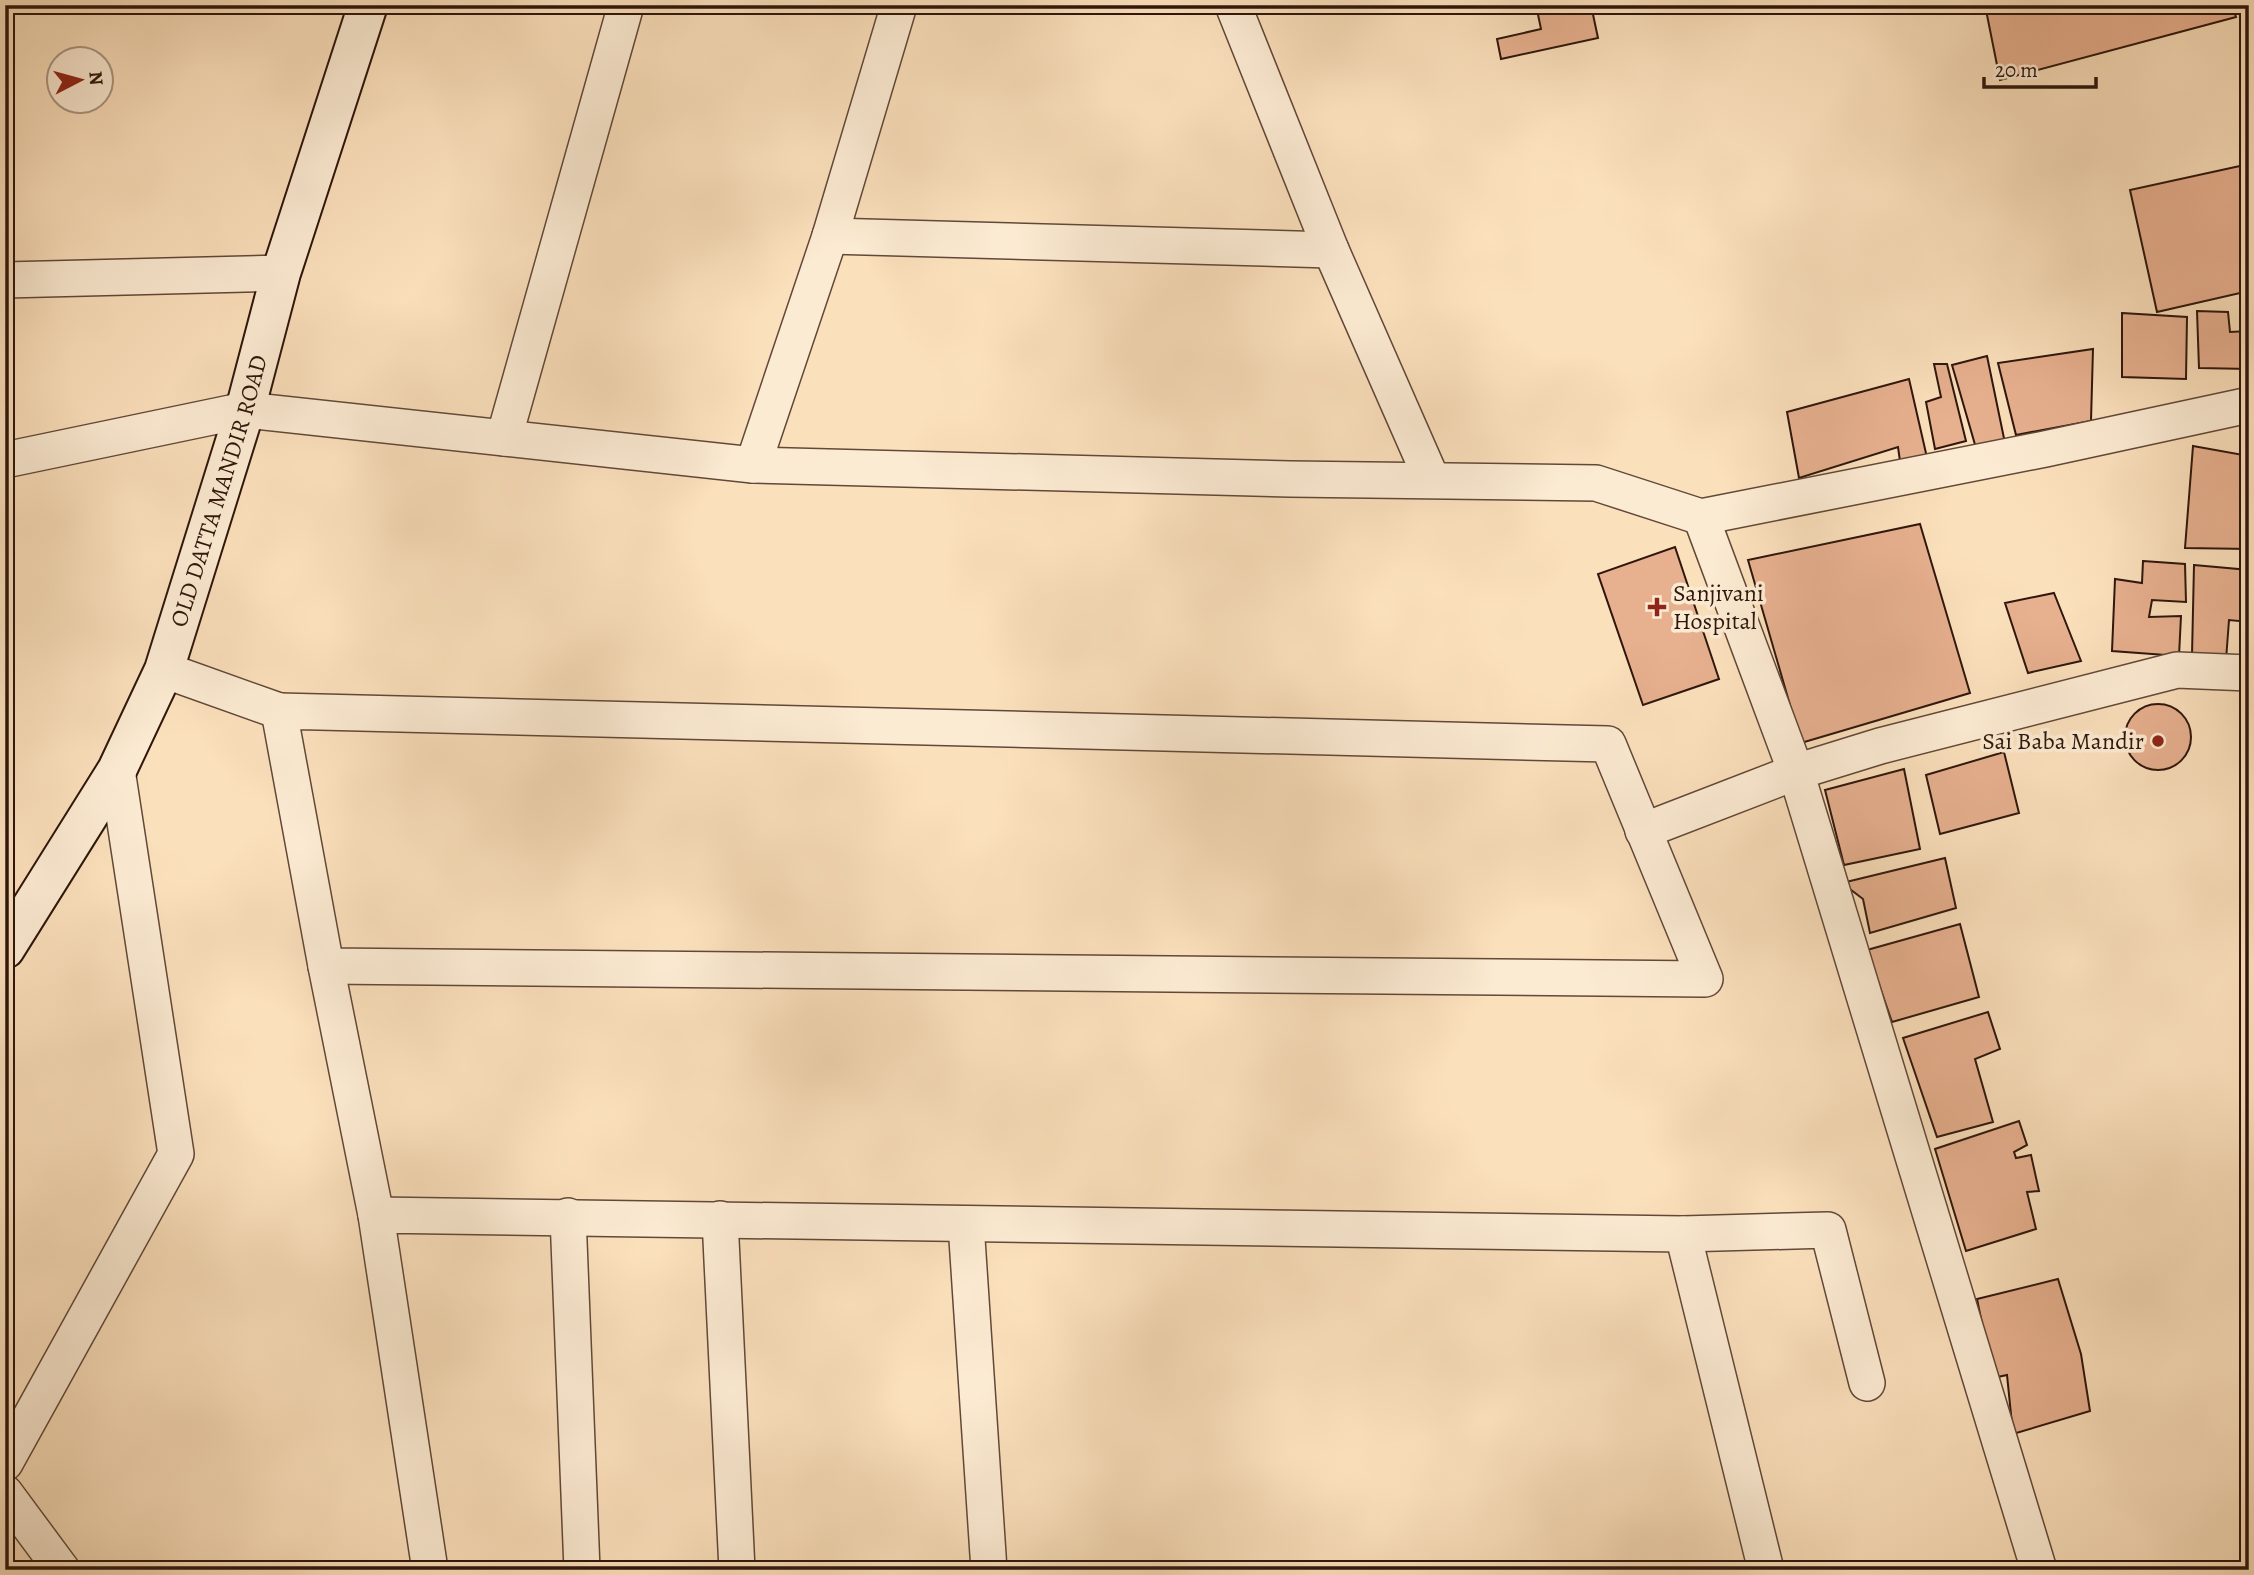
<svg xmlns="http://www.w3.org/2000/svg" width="2254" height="1575" viewBox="0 0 2254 1575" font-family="Alegreya,serif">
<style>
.building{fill:#e7b08f;stroke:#2e160c;stroke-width:2}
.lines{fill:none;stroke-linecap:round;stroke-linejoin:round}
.street-casing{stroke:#614838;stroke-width:38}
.secondary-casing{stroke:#2e160c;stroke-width:42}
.street{stroke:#fcebd3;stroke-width:35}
.secondary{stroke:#fcebd3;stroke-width:38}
.poi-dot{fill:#8f2418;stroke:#fcebd3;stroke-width:2.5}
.labels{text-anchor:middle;stroke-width:7;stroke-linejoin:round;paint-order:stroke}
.street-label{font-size:24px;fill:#2e160c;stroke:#fcebd3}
.poi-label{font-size:24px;fill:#2e160c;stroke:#fcebd3;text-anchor:start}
</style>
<rect width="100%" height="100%" fill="#fbe0bc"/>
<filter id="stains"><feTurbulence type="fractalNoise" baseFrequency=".00286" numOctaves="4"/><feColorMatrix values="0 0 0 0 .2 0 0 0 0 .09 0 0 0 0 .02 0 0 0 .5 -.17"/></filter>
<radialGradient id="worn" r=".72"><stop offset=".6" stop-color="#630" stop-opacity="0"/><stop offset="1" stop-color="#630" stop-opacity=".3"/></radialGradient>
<g class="building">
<path d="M1536 5H1591L1598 38 1501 59 1497 39 1541 29Z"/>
<path d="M1985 5H2232L2236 17 2000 80Z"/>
<path d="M2249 164V291L2157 312 2130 190Z"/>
<path d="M2197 311 2228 312 2230 332 2249 331V369L2199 368Z"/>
<path d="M2122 313 2187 317 2186 379 2122 377Z"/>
<path d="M2093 349 2091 421 2016 435 1998 363Z"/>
<path d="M1987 356 2006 448 1978 455 1952 365Z"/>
<path d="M1934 364H1947L1966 441 1935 449 1926 402 1941 397Z"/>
<path d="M1909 379 1928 462 1901 468 1898 447 1799 478 1787 412Z"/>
<path d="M2193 446 2249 456V549L2185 548Z"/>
<path d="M1920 524 1970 693 1801 743 1748 560Z"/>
<path d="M1675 547 1719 679 1643 705 1598 574Z"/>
<path d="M2143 561 2185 564 2186 602 2152 600 2149 617 2181 616 2179 656 2112 651 2115 579 2142 583Z"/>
<path d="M2194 565 2249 570V622L2229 620 2226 660 2192 655Z"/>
<path d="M2054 593 2081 661 2028 673 2005 603Z"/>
<circle cx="2158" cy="737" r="33"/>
<path d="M2004 752 2019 813 1940 834 1926 775Z"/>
<path d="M1904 769 1920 849 1844 865 1825 790Z"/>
<path d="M1945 858 1956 908 1870 933 1863 899 1842 883Z"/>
<path d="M1960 924 1979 997 1892 1022 1867 950Z"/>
<path d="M1988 1012 2000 1049 1975 1059 1993 1122 1937 1137 1903 1038Z"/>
<path d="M2019 1121 2027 1145 2014 1152 2016 1158 2031 1155 2039 1191 2027 1192 2036 1229 1966 1251 1935 1149Z"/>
<path d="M2058 1279 2081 1354 2090 1411 2013 1434 2007 1375 1993 1378 1977 1299Z"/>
</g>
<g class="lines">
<defs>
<g id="street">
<path d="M1233 5 1331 250 1432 480"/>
<path d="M830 236 1331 250"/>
<path d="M5 280 281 273"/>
<path d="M504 438 626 5"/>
<path d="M5 460 245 410 753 465 1290 479 1596 483 1701 517 2045 449 2249 405"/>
<path d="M753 465 830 236 899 5"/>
<path d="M164 670 279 711"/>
<path d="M279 711 1608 744 1705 979 326 966Z"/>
<path d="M1643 831 1796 772 1701 517"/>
<path d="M326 966 376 1215"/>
<path d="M568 1216 582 1570"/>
<path d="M720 1219 737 1570"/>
<path d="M966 1224 989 1570"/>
<path d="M1683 1234 1766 1570"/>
<path d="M5 1463 176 1154 117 770"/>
<path d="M5 1493 62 1570"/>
<path d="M430 1570 376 1215 1683 1234 1828 1230 1867 1383"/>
<path d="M2039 1570 1796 772 1880 746 2177 670 2249 673"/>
</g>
<g id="secondary">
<path id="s1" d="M5 949 117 770 164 670 245 410 281 273 368 5"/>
</g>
</defs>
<use href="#street" class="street-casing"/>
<use href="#secondary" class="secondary-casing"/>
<use href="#street" class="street"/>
<use href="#secondary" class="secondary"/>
</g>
<g class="poi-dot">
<path d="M1653.5 596.5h7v7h7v7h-7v7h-7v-7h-7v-7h7z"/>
<circle cx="2158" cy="741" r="7"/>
</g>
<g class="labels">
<g class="street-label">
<text dy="8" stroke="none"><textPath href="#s1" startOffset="509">OLD DATTA MANDIR ROAD</textPath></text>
</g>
<g class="poi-label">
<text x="1673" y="601">Sanjivani<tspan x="1673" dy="28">Hospital</tspan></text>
<text x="2144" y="749" text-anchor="end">Sai Baba Mandir</text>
</g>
</g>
<rect width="2254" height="1575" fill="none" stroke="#fbe0bc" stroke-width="28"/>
<rect x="7" y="7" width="2240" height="1561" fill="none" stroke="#2e160c" stroke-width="3.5"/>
<rect x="14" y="14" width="2226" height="1547" fill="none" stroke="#2e160c" stroke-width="2"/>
<g transform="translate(80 80) rotate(84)"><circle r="33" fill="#fcebd3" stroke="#aa9683" stroke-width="2"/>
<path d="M0-5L12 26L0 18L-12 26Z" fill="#8f2418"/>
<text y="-10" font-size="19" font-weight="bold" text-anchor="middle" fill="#2e160c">N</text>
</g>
<path d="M1984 77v10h112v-10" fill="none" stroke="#2e160c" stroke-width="3.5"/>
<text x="1995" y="77" font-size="21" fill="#2e160c" stroke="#fcebd3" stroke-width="5" paint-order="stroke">20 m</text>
<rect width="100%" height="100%" filter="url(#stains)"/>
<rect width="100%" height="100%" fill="url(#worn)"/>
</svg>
